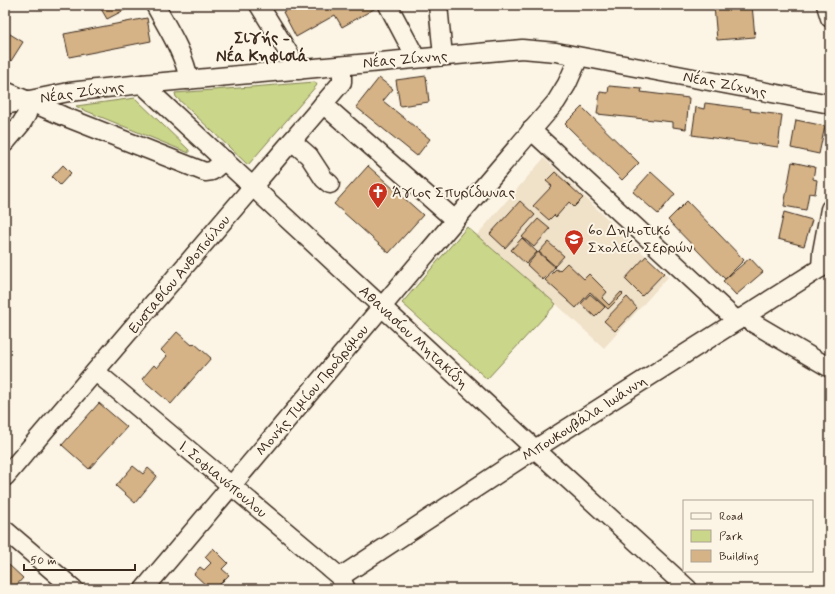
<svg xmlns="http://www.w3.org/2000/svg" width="835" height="594" viewBox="0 0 835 594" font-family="Mynerve,sans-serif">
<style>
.built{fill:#f0e1c9}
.green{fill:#cad689;stroke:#828054}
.building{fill:#d5b387;stroke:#3b2a1e}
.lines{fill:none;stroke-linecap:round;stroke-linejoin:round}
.minor-casing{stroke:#3b2a1e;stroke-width:21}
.minor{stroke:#fcf5e5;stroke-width:18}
.labels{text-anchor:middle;stroke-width:4;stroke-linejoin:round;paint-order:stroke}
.street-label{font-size:15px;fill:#3b2a1e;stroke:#fcf5e5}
.poi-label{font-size:15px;fill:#3b2a1e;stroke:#fcf5e5;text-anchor:start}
.neighbourhood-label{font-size:16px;font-weight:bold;fill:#3b2a1e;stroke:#fcf5e5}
</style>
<rect width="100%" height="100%" fill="#fcf5e5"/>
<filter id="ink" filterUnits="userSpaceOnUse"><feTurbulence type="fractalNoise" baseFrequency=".025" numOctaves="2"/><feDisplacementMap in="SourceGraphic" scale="8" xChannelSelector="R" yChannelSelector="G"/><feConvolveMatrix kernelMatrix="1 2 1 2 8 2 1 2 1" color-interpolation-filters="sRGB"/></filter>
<g filter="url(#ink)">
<path class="built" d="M544 158 668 277 604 348 556 304 477 235Z"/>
<g class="green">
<path d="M315 82 317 85 248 165 176 97 175 93Z"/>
<path d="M135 98 189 150V153L79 108 76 106Z"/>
<path d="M467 227 556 304 487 379 402 303Z"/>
</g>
<g class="building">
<path d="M104 5H134L107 19 100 7Z"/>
<path d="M296 5H381L342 27 335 15 296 37 283 12Z"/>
<path d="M726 5H752L755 37 717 40 714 6Z"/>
<path d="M147 18 151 41 69 57 64 34Z"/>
<path d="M5 31 23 42 11 61 5 57Z"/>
<path d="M426 76 429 102 400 106 396 80Z"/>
<path d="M379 78 393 89 383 101 430 139 417 156 356 107Z"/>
<path d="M609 86 642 89 641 92 689 98 686 129 673 127V122L597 114 600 92 608 93Z"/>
<path d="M705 103 751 109 750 111 782 115 778 147 692 135 696 107 704 109Z"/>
<path d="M582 107 639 163 622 180 565 124Z"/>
<path d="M796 120 825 126 819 154 791 148Z"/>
<path d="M792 162 815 167 813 179 817 180 815 194 809 193 806 210 784 206Z"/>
<path d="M63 165 71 173 60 185 52 177Z"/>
<path d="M368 166 423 215 389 253 334 204Z"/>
<path d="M555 172 583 198 574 207 569 202 556 217 554 215 549 220 533 206 552 186 546 181Z"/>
<path d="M651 172 675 194 658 214 633 192Z"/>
<path d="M520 201 535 215 505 248 490 234Z"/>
<path d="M687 201 744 260 725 279 668 220Z"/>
<path d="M784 212 812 220 804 246 778 239Z"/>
<path d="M538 219 550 229 534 247 522 237Z"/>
<path d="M522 238 537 252 526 264 511 250Z"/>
<path d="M548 242 564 256 555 266 539 252Z"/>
<path d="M538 252 555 267 543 280 527 265Z"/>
<path d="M646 256 664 273 642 296 625 279Z"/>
<path d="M750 258 763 272 736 295 723 281Z"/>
<path d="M567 263 584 279 589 274 607 292 602 298 609 305 621 292 623 294 608 309 590 292 576 308 545 280 556 269 559 271Z"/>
<path d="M590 294 605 307 595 317 581 304Z"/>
<path d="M627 297 637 308 615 331 604 321Z"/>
<path d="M177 332 192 345 194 343 211 358 171 404 142 379 154 365 157 368 167 356 161 350Z"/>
<path d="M99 403 127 427 89 469 62 445Z"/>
<path d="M133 466 143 474 148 468 157 476 135 503 116 486Z"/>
<path d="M213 548 228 563 222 569 229 575 215 589H210L194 574 200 567 204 570 211 563 205 557Z"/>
<path d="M5 564 8 566 9 565 23 578 13 589H5Z"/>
</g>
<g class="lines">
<defs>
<g id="minor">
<path d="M155 5C168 29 184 53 189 80"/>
<path d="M259 5 299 70"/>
<path d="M388 5 416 58"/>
<path d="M438 5 443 56"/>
<path d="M826 5 830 18"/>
<path d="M142 84 535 449 688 589"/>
<path d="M5 91 63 116 205 172 212 171 225 160"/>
<path d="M323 104 455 220"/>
<path d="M5 105 69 92 142 84 522 49 556 52 830 104"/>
<path d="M531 130 737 321"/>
<path d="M292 141 309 156 324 179 330 184"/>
<path d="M5 143 21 124 27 114V100"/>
<path d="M821 268 822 252 830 209"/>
<path d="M743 317 830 368"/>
<path d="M96 372 340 577 346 589"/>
<path d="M5 477 342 82V74L340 66"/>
<path d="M5 530 74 589"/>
<path d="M340 577 535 449 830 262"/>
<path d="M144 589C282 427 417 263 556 102L567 84 579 57"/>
</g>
</defs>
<use href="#minor" class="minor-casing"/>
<use href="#minor" class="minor"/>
</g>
</g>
<defs>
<symbol id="church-pin" viewBox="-11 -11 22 30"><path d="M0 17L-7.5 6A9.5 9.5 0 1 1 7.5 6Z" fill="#c8321e" stroke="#fcf5e5"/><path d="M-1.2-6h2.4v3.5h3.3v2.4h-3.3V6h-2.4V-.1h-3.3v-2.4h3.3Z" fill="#fff"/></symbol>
<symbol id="school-pin" viewBox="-11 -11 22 30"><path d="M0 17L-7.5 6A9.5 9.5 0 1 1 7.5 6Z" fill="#c8321e" stroke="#fcf5e5"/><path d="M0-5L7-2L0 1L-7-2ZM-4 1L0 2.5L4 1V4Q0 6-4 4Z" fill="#fff"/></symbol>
</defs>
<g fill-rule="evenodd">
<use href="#church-pin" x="367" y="181" width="22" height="30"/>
<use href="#school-pin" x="563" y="228" width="22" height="30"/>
</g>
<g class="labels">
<g class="street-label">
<text transform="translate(405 59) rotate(-5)" y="5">Νέας Ζίχνης</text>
<text transform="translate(725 84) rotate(11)" y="5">Νέας Ζίχνης</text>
<text transform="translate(82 92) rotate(-8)" y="5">Νέας Ζίχνης</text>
<text transform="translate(179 274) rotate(-50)" y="5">Ευσταθίου Ανθοπούλου</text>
<text transform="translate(414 337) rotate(43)" y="5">Αθανασίου Μητακίδη</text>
<text transform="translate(312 390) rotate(-50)" y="5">Μονής Τιμίου Προδρόμου</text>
<text transform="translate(584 418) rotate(-33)" y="5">Μπουκουβάλα Ιωάννη</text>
<text transform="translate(223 479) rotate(40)" y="5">Ι. Σοφιανόπουλου</text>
</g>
<g class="poi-label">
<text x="392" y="197">Άγιος Σπυρίδωνας</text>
<text x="588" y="235">6ο Δημοτικό<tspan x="588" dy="17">Σχολείο Σερρών</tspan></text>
</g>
<g class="neighbourhood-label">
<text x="262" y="43">Σιγής -<tspan x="262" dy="18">Νέα Κηφισιά</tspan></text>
</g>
</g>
<rect width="835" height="594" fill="none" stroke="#fcf5e5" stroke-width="20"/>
<rect x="10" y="10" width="815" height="574" fill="none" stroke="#3b2a1e" stroke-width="1.5" filter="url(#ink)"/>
<rect x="683" y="500" width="130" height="72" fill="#fcf5e5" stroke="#afa495"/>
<rect x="691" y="513" width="20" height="6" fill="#fcf5e5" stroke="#afa495"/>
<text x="719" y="520" font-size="12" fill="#3b2a1e">Road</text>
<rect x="691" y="530" width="20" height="12" fill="#cad689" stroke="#afa495"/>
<text x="719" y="540" font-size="12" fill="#3b2a1e">Park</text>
<rect x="691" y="550" width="20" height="12" fill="#d5b387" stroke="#afa495"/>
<text x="719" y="560" font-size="12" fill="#3b2a1e">Building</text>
<path d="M24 564v6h111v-6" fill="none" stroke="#3b2a1e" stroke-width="2"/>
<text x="30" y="564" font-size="12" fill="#3b2a1e" stroke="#fcf5e5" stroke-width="3" paint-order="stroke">50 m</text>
</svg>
